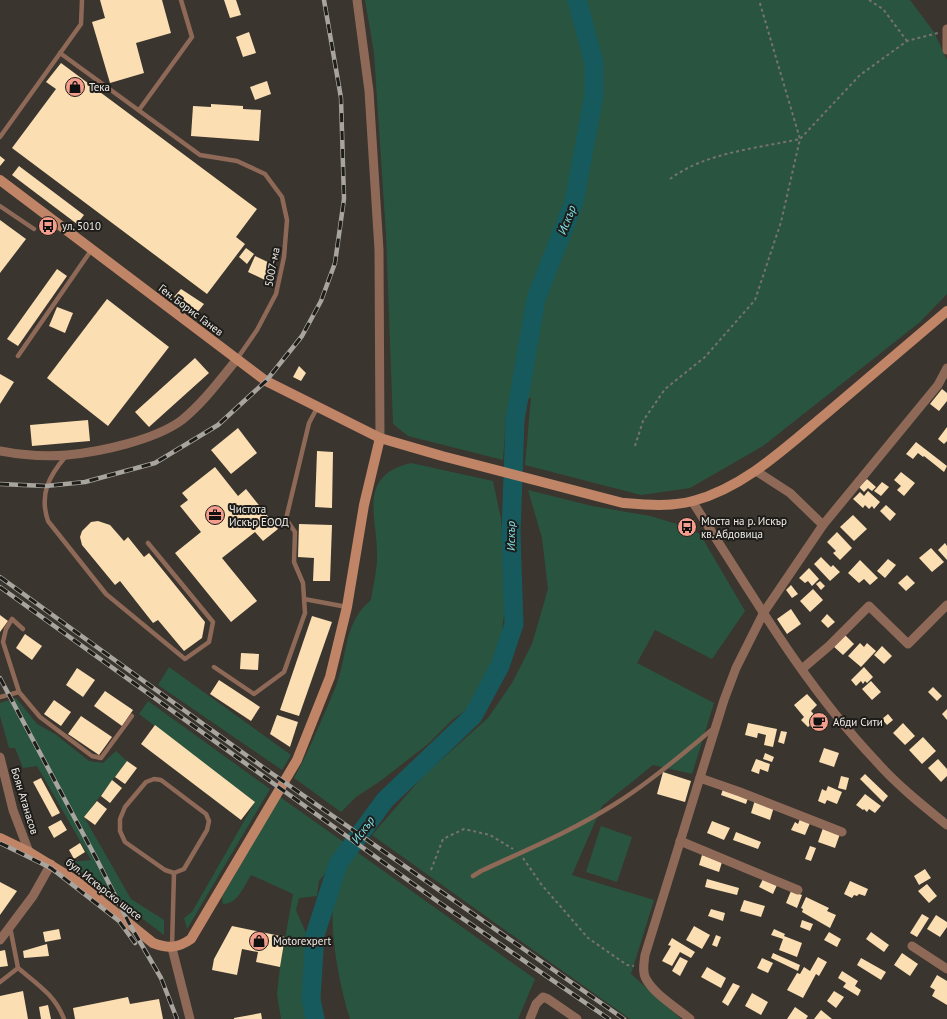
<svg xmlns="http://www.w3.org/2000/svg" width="947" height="1019" viewBox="0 0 947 1019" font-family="'PT Sans',sans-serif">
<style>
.green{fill:#295540}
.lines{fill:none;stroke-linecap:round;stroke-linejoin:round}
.river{stroke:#165a5e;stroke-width:19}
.building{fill:#fcdeb3}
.path{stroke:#77726c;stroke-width:2;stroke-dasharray:3 3;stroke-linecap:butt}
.lane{stroke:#8f6957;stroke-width:4.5}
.street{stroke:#8f6957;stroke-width:9}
.secondary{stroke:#c08567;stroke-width:10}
.rail-casing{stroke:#a8a49e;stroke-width:4.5}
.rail{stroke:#1f1d1a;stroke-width:3;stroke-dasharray:9;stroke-linecap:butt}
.labels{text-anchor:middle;stroke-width:4;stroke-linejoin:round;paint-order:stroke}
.poi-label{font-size:11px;fill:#efece7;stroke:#1f1d1a;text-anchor:start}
.street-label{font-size:11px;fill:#efece7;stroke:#1f1d1a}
.water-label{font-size:12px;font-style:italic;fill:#7ee2e8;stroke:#1f1d1a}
</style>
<rect width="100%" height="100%" fill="#3a352e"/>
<g class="green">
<path d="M365 0H910L934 32 947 60V294L920 322 763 446 690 488 641 495 525 465 531 397 506 417 503 460 408 436 393 424 386 234 374 53Z"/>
<path d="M411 463 493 481 501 519 506 600 499 653 467 709 452 720 428 744 379 782 356 797 341 812 294 778C310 749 323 717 336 686 348 655 343 623 371 600 373 586 377 571 377 557 378 517 356 476 411 463Z"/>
<path d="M528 490 592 506 650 516 677 524 700 534 745 611 712 659 655 630 637 663 714 703 692 774 653 765 602 806 572 875 654 900 631 974 681 1019H630L372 835 423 776 488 718 512 683 532 644 548 589 542 538Z"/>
<path d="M169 667 291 755 282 770 158 685Z"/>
<path d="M16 698 37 724 55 734 89 761 103 763 116 751 127 761 84 817 131 899 164 920V935L68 862 91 860 37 766 23 768 15 748H9L0 716V703Z"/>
<path d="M148 701 270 789 187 929 184 918 192 912 255 802 139 714Z"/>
<path d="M280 797 345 843 341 853 319 881 317 896 299 898 296 910 306 933 305 990 309 1019H281L277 994 280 967 293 894 251 875C244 886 238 904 223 904L222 897Z"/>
<path d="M601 826 632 837 617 882 586 872Z"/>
<path d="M357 852 535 979 518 1019H350C340 988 324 913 338 883 343 873 351 862 357 852Z"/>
</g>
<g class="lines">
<path class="river" d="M315 1019 311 999 315 935 338 864 385 800 473 716 500 666 514 624 511 533 515 420 536 299 574 202 594 95V63L577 0"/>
</g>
<g class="building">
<path d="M100 0H162L171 33 136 43 144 73 110 83 92 22 105 18Z"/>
<path d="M224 0H236L241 15 230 18Z"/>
<path d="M249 32 256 53 243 57 236 37Z"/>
<path d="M61 63 257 209 236 237 245 244 207 294 12 148 56 89 46 82Z"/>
<path d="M267 81 271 94 255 100 250 87Z"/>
<path d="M211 104 243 106V109L261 110 259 141 191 136 193 106 211 107Z"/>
<path d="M0 156 5 160 0 166Z"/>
<path d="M19 166 84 215 77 224 12 175Z"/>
<path d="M0 220 26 239 0 273Z"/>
<path d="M246 248 254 254 247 264 239 257Z"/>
<path d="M255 256 272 264 265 280 248 272Z"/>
<path d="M57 269 67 276 18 346 7 339Z"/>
<path d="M181 289 204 304 196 314 174 297Z"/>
<path d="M107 299 169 347 108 426 47 378Z"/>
<path d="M57 307 73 313 65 333 49 326Z"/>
<path d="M195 358 209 373 149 427 135 412Z"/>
<path d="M299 366 306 373 301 381 293 377Z"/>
<path d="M0 374 14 382 0 404Z"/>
<path d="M942 389 947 393V401L939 411 930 404Z"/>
<path d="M88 420 90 441 32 446 30 425Z"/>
<path d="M947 427V441L944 444 938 439Z"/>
<path d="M238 428 257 453 231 474 211 450Z"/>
<path d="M916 442 947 466 944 472 924 456 923 457 918 453 913 459 906 454Z"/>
<path d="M317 451 333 452 332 508 315 507Z"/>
<path d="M215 467 238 496 246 489 278 529 263 541 255 532 222 558 257 601 231 622 175 553 201 532 180 506 188 500 182 493Z"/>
<path d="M901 472 915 483 904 496 897 490 901 486 894 480Z"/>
<path d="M867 479 876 487 872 491 868 488 864 492 859 487Z"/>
<path d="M882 482 889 487 881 496 874 491Z"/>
<path d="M868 491 880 502 874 509 872 506 869 509 865 505 863 508 853 499 860 492 864 496Z"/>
<path d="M886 505 896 514 890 521 880 511Z"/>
<path d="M853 515 867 529 854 541 840 527Z"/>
<path d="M98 521 110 525 124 541 128 537 144 557 149 553 205 622 202 638 184 651 158 620 153 623 120 581 115 585 82 545 80 537 82 531 91 522Z"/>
<path d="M299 524 332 525 330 581H313L314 558 298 557Z"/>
<path d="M837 532 852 548 840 560 833 553 836 551 827 542Z"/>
<path d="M945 543 947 546V560L938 550Z"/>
<path d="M931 548 944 562 932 572 919 558Z"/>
<path d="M821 557 831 567 833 565 840 572 830 581 814 564Z"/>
<path d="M888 559 896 565 885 578 877 571Z"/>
<path d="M860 560 878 578 870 585 864 579 859 583 848 573Z"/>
<path d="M809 568 819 579 812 586 808 581 805 583 799 578Z"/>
<path d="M907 575 915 583 906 591 898 583Z"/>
<path d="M820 581 825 586 821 590 816 584Z"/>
<path d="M791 585 798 594 792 598 786 590Z"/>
<path d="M813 589 823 600 810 612 800 601Z"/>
<path d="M791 609 801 624 787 634 777 619Z"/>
<path d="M827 614 835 622 828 628 821 621Z"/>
<path d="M0 615 8 621 0 632Z"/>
<path d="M312 616 332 622 299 716 280 710Z"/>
<path d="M25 634 42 646 32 660 16 648Z"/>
<path d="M844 634 854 644 843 655 832 645Z"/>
<path d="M860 643 864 647 867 643 876 651 861 667 848 656Z"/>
<path d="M882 646 892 656 884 664 874 655Z"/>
<path d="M241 653 259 654 258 670 240 669Z"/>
<path d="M864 667 873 677 867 683 865 681 863 684 861 681 856 686 851 680Z"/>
<path d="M77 668 95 680 83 697 66 685Z"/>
<path d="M219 680 260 707 251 721 210 694Z"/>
<path d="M871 681 881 692 872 700 862 689Z"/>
<path d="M933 687 942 696 937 701 928 692Z"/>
<path d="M105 691 133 710 122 726 94 706Z"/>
<path d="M807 694 817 705 811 711 818 719 808 727 801 720 804 717 794 705Z"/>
<path d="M54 700 71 712 61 726 44 714Z"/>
<path d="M947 709V720L942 714Z"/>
<path d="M888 714 893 720 887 725 882 719Z"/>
<path d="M277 715 298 722 290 747 270 734Z"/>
<path d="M81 716 112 737 99 755 68 734Z"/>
<path d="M748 723 777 729 773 747 764 745 766 735 758 733 757 738 745 735Z"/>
<path d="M903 723 915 736 905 745 893 733Z"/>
<path d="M155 725 255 802 241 820 141 744Z"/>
<path d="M781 731 787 732 784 744 778 742Z"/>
<path d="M923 737 936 751 922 764 909 750Z"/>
<path d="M824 748 839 753 834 767 819 762Z"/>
<path d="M765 753 774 757 772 762 763 759Z"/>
<path d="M756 759 770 764 768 772 760 769 759 774 751 771Z"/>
<path d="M938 759 947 769V776L941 782 928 768Z"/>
<path d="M127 761 137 768 125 784 115 777Z"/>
<path d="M663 772 691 781 685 802 657 794Z"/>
<path d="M865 774 888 796 883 802 860 779Z"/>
<path d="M841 776 849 778 846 790 838 788Z"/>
<path d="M41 778 60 813 52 817 33 782Z"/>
<path d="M112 780 122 788 110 803 101 796Z"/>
<path d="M828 786 842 792 837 804 827 800 825 804 818 801 822 789 826 791Z"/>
<path d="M723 789 748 798 746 804 721 795Z"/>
<path d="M865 794 881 806 875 813 869 809 867 812 864 809 863 810 856 805Z"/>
<path d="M755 800 774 807 770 820 751 813Z"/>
<path d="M97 801 107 809 95 825 84 817Z"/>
<path d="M800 819 810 823 805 835 791 830 795 822 798 824Z"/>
<path d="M61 820 67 830 54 838 48 827Z"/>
<path d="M712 821 730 828 724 840 707 833Z"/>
<path d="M823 828 840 834 835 848 818 842Z"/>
<path d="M736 832 761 842 758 849 733 840Z"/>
<path d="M80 843 85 852 74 859 69 850Z"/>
<path d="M810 846 816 848 811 861 805 859Z"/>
<path d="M702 855 722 862 719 872 699 865Z"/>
<path d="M925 869 931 878 919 885 914 876Z"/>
<path d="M707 879 739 888 737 895 705 887Z"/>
<path d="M763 879 777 885 773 894 759 887Z"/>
<path d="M850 881 868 889 865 896 859 894 857 896 854 895 852 898 844 894Z"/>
<path d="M0 882 17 891 0 915Z"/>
<path d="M927 884 937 896 929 903 918 891Z"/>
<path d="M791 891 802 895 797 908 786 903Z"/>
<path d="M806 897 829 908 827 911 836 915 830 928 802 912 803 909 801 908Z"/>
<path d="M744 900 765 906 761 917 740 911Z"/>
<path d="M711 909 725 913 723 921 708 916Z"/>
<path d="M922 914 929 918 917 937 910 933Z"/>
<path d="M936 915 947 922V927L940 937 927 929Z"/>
<path d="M802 920 813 924 810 931 800 927Z"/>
<path d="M232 926 285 937 280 967 256 962 258 952 242 949 237 975 212 970 214 959Z"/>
<path d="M694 926 710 935 702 949 686 940Z"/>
<path d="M59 929 61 939 45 942 43 932Z"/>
<path d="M774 929 785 934 784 936 802 943 797 957 779 950 783 939 771 935Z"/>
<path d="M829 932 841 939 837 947 824 940Z"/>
<path d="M871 932 889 945 884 952 866 939Z"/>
<path d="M716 935 721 937 717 947 712 945Z"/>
<path d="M672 938 695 952 691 958 680 952 672 966 662 961 671 946 668 945Z"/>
<path d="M47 944 49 956 24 958 23 951Z"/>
<path d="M5 950 8 966 0 967V951Z"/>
<path d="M773 953 800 965 798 971 771 958Z"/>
<path d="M902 953 918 964 910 976 894 965Z"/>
<path d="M680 957 688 961 680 976 672 971Z"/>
<path d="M818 957 827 962 819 976 816 974 803 998 787 990 797 973 800 974 804 967 810 971Z"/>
<path d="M762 958 773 963 768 973 757 968Z"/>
<path d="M861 958 886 972 881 980 857 965Z"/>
<path d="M707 967 726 978 721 988 701 977Z"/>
<path d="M842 971 858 981 855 986 861 990 858 996 843 987 846 983 838 978Z"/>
<path d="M937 975 947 981V1005L932 996 935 990 930 987Z"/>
<path d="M733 983 740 986 728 1006 722 1002Z"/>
<path d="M23 991 28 1019H0V996Z"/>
<path d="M834 991 844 997 836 1008 827 1001Z"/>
<path d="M752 993 768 1002 761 1015 745 1006Z"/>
<path d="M128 997 130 1004 159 999 163 1019H75L73 1008Z"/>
<path d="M48 1005 51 1019H41L39 1007Z"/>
<path d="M795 1007 808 1016 806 1019H787Z"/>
<path d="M821 1010 832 1019H814Z"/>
<path d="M261 1013 262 1019H234V1018Z"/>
</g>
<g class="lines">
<g class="path">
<path d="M869 0 883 9 907 41"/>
<path d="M670 179C704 153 758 148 800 139L759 0"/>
<path d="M635 446 643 421 665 389 705 357 755 300 781 222 800 139 860 75 907 41 938 33"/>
<path d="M523 858 541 884 588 938 627 965 634 966"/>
<path d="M431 870 443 839 464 829 490 835 513 849"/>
</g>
<g class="lane">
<path d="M60 53 200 155 237 161 265 174 282 197 287 220 284 257 276 294 257 330 237 359"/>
<path d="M139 110 192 37 181 0"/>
<path d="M0 137 81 24 82 0"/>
<path d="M0 206 34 229"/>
<path d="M18 356 92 249"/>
<path d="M66 456C49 476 39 494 48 521L106 594 185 659 209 642 213 622 148 543"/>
<path d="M304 599 347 607"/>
<path d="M23 629 12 619 6 629 3 642 19 692 40 717 92 756 101 758 132 716"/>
<path d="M214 667 254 694 284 672 305 613 303 583 294 562 295 532 286 519 309 423 317 408"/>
<path d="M0 697 19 692"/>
<path d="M154 779 161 780 206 814 209 821 207 830 184 869 174 873 165 870 125 842 120 831V819L125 807 146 782Z"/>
<path d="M473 876 481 871C526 850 572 831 615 804 650 782 681 755 714 728"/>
<path d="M10 927 18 968C37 984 55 995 64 1019"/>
<path d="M172 947 174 873"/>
<path d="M0 982 18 968"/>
</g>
<g class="street">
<path d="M357 0 369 91 379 250 380 438"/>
<path d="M947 29V50"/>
<path d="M0 451C21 455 45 457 67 455 100 452 155 440 182 420 203 403 220 380 237 359"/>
<path d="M756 471 790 493 823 525"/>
<path d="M692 501C749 589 803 684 875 760 896 784 922 805 947 825"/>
<path d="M802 669 829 646 869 606 908 644 947 605"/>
<path d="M0 757 13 810 29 852"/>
<path d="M700 778 740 792 842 832"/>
<path d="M680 841 798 890"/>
<path d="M0 940 33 896 51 864"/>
<path d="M912 946 947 969"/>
<path d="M172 948 190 1019"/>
<path d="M530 1019 536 1004 543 997 548 999 577 1019"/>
<path d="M690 1019C676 1007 655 995 646 979 642 972 644 963 645 955L724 700 736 668 764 612 823 525 938 385 947 368"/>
</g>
<g class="secondary">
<path d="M0 180 266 381 380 438 442 456 623 503C647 505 670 507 693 501 745 487 786 447 827 413 867 379 907 345 947 311"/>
<path d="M0 838 29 852 75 880 153 943C168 949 178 948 191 939L297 760 330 677 347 607 364 505 380 438"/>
</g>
<defs>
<g id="rail">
<path d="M0 484 46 486 85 482 155 463 218 425 266 381 302 336 321 301 335 263 344 199 341 98 324 0"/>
<path d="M0 577 264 768 624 1019"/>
<path d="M0 587 437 901 609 1019"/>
<path d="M0 678 96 858 129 923 161 978 177 1019"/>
<path d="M0 843 51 868 119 921 135 943"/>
</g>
</defs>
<use href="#rail" class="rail-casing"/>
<use href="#rail" class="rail"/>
</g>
<defs>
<symbol id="shop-disc" viewBox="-11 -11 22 22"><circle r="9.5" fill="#f49d8d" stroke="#1f1d1a"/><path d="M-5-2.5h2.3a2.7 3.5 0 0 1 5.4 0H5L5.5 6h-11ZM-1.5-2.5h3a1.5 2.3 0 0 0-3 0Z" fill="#111"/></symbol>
<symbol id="bus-disc" viewBox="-11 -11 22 22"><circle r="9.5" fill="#f49d8d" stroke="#1f1d1a"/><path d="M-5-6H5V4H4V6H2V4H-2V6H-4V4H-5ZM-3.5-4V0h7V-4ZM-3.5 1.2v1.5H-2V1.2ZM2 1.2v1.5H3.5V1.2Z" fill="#111"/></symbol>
<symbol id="office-disc" viewBox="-11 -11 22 22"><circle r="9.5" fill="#f49d8d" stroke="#1f1d1a"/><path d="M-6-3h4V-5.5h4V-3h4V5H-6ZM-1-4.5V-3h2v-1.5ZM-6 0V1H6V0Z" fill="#111"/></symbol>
<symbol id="cafe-disc" viewBox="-11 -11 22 22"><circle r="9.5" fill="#f49d8d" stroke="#1f1d1a"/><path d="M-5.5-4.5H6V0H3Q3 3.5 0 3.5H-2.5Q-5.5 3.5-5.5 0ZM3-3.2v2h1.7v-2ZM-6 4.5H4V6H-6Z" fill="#111"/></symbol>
</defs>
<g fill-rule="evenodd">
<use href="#shop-disc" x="64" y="76" width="22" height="22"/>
<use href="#bus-disc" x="37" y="215" width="22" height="22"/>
<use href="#office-disc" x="204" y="504" width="22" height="22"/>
<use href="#bus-disc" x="676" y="516" width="22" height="22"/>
<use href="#cafe-disc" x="808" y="711" width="22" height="22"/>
<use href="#shop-disc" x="248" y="930" width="22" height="22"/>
</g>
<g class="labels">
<g class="poi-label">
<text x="89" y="91">Тека</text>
<text x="62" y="230">ул. 5010</text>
<text x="229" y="513">Чистота<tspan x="229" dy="13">Искър ЕООД</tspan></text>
<text x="701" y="525">Моста на р. Искър<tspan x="701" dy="13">кв. Абдовица</tspan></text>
<text x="833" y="726">Абди Сити</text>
<text x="273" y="945">Motorexpert</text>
</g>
<g class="street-label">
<text transform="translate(272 267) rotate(-79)" y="4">5007-ма</text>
<text transform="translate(191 310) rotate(37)" y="4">Ген. Борис Ганев</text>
<text transform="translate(25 801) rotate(73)" y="4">Боян Атанасов</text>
<text transform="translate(104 889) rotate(38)" y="4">бул. Искърско шосе</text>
</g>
<g class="water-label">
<text transform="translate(567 220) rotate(-69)" y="4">Искър</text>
<text transform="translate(511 536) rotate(-90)" y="4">Искър</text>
<text transform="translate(363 830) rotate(-54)" y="4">Искър</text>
</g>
</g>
</svg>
